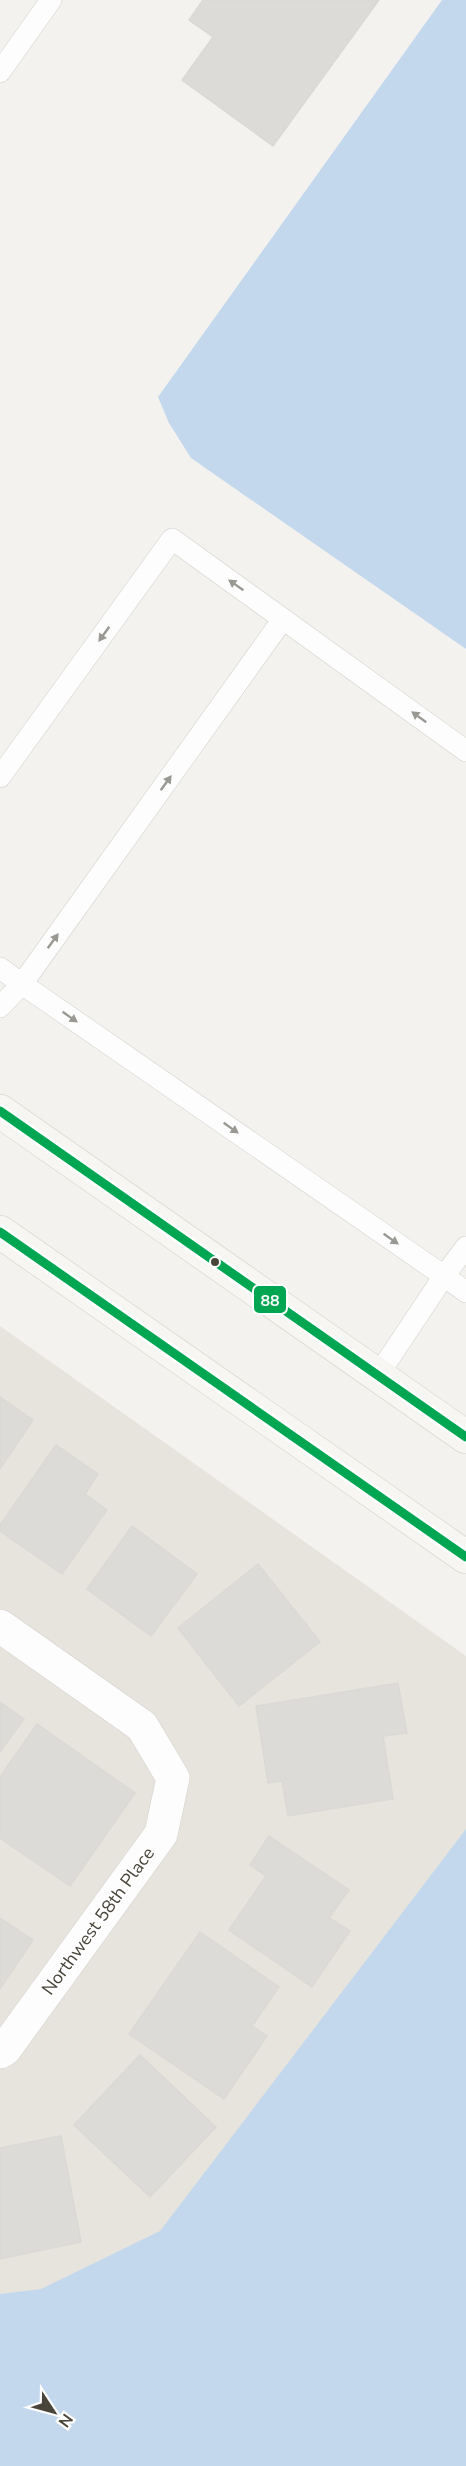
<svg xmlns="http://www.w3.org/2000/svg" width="466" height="2466" viewBox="0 0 466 2466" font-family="'Nunito Sans',sans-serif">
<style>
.residential{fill:#e7e4dd}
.water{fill:#c3d8ed}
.building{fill:#dddbd7;stroke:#dbd9d5;stroke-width:1.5}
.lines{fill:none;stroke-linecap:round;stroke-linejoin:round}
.service-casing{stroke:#d1d0cc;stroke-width:22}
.minor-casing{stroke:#d1d0cc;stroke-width:34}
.secondary-casing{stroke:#d2cfc6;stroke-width:34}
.service{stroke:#fdfdfd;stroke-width:21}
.minor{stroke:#fdfdfd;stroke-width:33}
.secondary{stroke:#f7f6f2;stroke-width:33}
.bus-1-casing{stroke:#fff;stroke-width:14}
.bus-1{stroke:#00a651;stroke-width:9}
.oneway{fill:#9a9892}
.bus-dot{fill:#49453a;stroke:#fff;stroke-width:2}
.labels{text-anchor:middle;stroke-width:4.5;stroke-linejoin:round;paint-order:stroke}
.street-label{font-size:18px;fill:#49453a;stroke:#fff}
.line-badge{stroke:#fff;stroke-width:2}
.badge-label{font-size:16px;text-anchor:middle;font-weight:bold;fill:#fff}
</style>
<rect width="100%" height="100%" fill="#f3f2ef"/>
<path class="residential" d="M0 1326 466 1656V2466H0Z"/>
<g class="water">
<path d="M442 0H466V649L191 458 169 423 158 397Z"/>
<path d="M466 1829V2466H0V2294L41 2289 160 2231Z"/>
</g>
<g class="building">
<path d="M203 0H379L273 146 182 80 213 37 189 20Z"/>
<path d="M0 1397 33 1420 0 1469Z"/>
<path d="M56 1445 98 1474 85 1494 107 1510 62 1574 0 1531V1525Z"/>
<path d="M132 1526 197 1574 151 1636 87 1589Z"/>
<path d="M258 1564 320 1642 239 1706 178 1628Z"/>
<path d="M398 1683 407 1733 383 1736 393 1799 288 1816 282 1781 268 1783 256 1706Z"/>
<path d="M0 1702 24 1719 0 1752Z"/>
<path d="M37 1724 135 1793 70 1886 0 1838V1777Z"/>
<path d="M269 1836 349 1890 329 1918 350 1931 312 1987 229 1930 266 1876 250 1865Z"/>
<path d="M0 1918 33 1940 0 1989Z"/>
<path d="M200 1932 279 1987 252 2026 267 2036 224 2099 129 2034Z"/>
<path d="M140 2055 216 2127 150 2197 74 2125Z"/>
<path d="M61 2136 81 2242 0 2259V2148Z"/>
</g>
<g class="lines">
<defs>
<g id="service">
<path d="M0 72 51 0"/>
<path d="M0 777 172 539 466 751"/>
<path d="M0 968 22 984 283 619"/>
<path d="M0 1007 22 984 444 1276 378 1375"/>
<path d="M466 1247 444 1276 466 1292"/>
</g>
<path id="minor" d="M0 1626 142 1726 173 1778 161 1834 5 2049 0 2052"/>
<g id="secondary">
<path d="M0 1111 466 1437"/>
<path d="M0 1232 466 1557"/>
</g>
</defs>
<use href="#service" class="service-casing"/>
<use href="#minor" class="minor-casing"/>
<use href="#secondary" class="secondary-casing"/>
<use href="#service" class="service"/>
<use href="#minor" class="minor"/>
<use href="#secondary" class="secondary"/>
<defs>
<g id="bus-1">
<path d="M0 1111 466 1437"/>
<path d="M0 1232 466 1557"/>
</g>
</defs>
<use href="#bus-1" class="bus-1-casing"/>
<use href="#bus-1" class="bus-1"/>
</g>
<defs><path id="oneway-solid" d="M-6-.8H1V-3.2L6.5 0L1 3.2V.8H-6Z" transform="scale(1.5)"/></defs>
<g class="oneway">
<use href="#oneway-solid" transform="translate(236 585) rotate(-145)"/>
<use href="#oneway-solid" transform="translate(104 634) rotate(126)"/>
<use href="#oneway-solid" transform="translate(419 717) rotate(-144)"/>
<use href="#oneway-solid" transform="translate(166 783) rotate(-54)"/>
<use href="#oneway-solid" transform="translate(53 941) rotate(-54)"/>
<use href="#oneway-solid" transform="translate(70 1017) rotate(35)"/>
<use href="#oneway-solid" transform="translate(231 1128) rotate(35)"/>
<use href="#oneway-solid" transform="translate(391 1239) rotate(35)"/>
</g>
<circle class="bus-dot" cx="215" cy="1262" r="5"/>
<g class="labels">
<g class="street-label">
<text transform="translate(98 1921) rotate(-54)" y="6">Northwest 58th Place</text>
</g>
</g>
<rect class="line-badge" x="253" y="1285" width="34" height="29" rx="6" fill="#00a651"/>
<g class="badge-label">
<text x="270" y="1306">88</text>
</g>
<g transform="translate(54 2412) rotate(126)" stroke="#ffffff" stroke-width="4.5" paint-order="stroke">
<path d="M0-4.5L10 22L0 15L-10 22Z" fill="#49453a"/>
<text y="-9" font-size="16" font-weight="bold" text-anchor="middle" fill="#49453a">N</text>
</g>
</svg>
